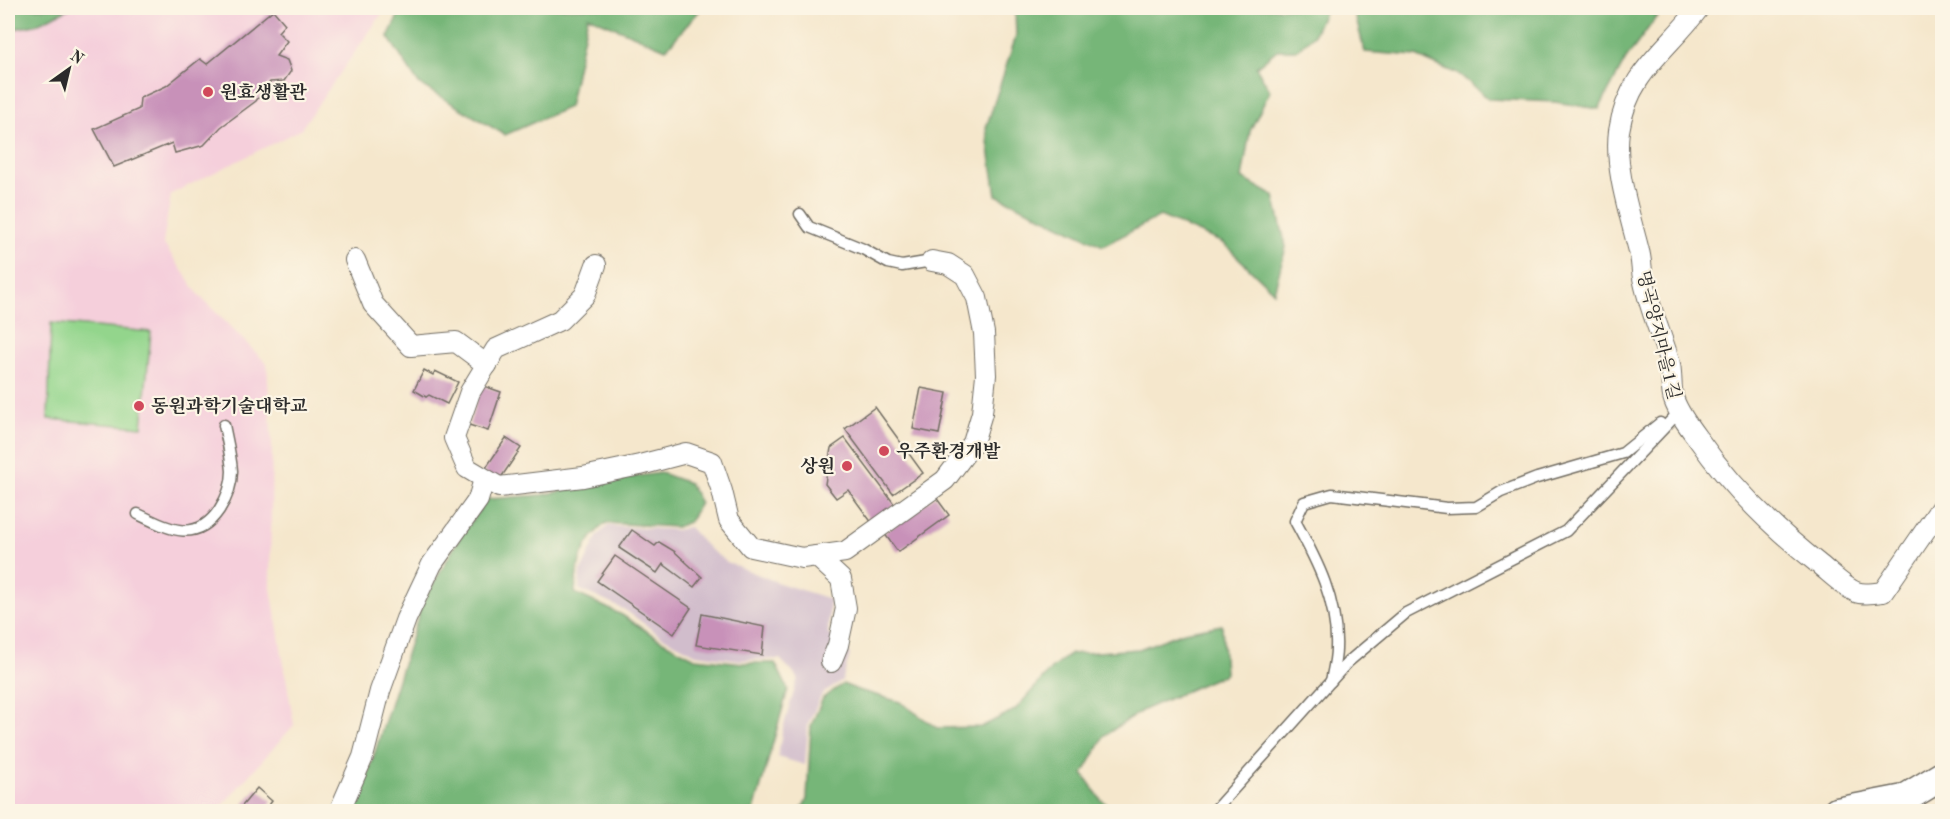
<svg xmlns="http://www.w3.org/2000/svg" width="1950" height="819" viewBox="0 0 1950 819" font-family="'Old Standard TT','Noto Serif KR',serif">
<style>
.built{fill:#f5cfdb}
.industrial{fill:#d1bdcc}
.green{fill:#93d58c;stroke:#5f805c;stroke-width:1.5}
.forest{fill:#76b678;stroke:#507052;stroke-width:1.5}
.building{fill:#c891b9}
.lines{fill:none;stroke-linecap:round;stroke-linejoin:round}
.service-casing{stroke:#726d63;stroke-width:13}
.minor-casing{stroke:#726d63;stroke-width:22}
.secondary-casing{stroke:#726d63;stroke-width:31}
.service{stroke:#fff;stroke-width:10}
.minor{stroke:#fff;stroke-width:20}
.secondary{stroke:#fff;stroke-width:28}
.poi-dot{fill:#d1495b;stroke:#fcf5e5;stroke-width:2}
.labels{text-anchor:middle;stroke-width:4.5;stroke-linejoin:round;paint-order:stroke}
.poi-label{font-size:18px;font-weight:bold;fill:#2b2b2b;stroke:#fcf5e5;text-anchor:start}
.street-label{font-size:18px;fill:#2b2b2b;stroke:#fcf5e5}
</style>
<rect width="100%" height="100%" fill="#fcf5e5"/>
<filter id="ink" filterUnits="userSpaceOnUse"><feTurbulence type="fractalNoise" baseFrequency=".0167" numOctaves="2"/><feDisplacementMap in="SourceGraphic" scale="12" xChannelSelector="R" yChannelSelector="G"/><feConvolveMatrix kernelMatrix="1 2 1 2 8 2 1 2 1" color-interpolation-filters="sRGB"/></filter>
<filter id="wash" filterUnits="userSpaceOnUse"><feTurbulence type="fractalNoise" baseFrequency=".008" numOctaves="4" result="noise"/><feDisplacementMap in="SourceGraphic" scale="24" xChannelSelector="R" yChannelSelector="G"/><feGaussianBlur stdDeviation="1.35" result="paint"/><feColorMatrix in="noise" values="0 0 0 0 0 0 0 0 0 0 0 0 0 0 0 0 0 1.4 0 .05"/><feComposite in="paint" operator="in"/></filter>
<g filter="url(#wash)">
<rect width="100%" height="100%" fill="#f5e7cc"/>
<path class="built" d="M8 8H386L300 130 171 194 163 243 199 295 267 364 272 447 270 582 294 725 217 811H8Z"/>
<path class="industrial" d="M608 526 677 530 689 527 709 549 727 562 779 583 830 599 828 634 847 645 850 655 842 681 822 694 808 724 805 765 778 757 782 732 798 678 780 659 740 660 696 654 661 636 625 610 579 589 580 573 598 535Z"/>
<path class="green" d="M51 323 151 332 142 427 48 419Z"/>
<g class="forest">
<path d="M8 8H70L35 25 8 30Z"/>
<path d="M402 8H702L666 49 588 16 569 107 505 135 419 84 388 37Z"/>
<path d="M1015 8H1326L1313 36 1297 50H1277L1256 67 1270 91 1250 131 1242 178 1274 196 1286 247 1274 292 1223 243 1160 216 1103 246 996 195 986 128 1016 36Z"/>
<path d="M1353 8H1663L1626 59 1599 109 1555 102 1489 99 1460 75 1416 56 1365 52Z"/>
<path d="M661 473 689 483 700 503 689 522 676 527 606 523C583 541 576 565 575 593L622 615 657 638 695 658 743 663H775L788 689 754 811 353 812 370 768 422 604 462 534 488 499 543 495 616 479Z"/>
<path d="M1222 625 1225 674 1143 710 1105 735 1083 774 1101 800 1117 811H801L807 799 811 726 823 698 843 684 858 690 900 702 937 728 981 727 1015 710 1051 669 1070 654 1139 649 1184 632Z"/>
</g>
<g id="blocks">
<g class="building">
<path d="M273 10 285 24 278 32 287 41 276 56 287 60 291 71 284 81 270 82 256 101 221 127 204 145 175 153 172 143 114 167 94 129 139 109 140 98 166 86 200 59 207 64Z"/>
<path d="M424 370 433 375 435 371 458 382 447 404 429 395 426 397 414 390Z"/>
<path d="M481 385 501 392 488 431 469 425Z"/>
<path d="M921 388 947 393 939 434 913 429Z"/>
<path d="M875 407 923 473 893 494 845 429Z"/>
<path d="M506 438 521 448 498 482 483 472Z"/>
<path d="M845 438 895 505 872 523 848 490 836 498 825 484 831 448Z"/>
<path d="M935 496 949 515 898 552 884 533Z"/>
<path d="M632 530 655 546 659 542 674 551 702 577 694 587 663 564 657 573 619 548Z"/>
<path d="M615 556 691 608 674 634 597 581Z"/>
<path d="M702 614 765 627 762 655 696 645Z"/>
<path d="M257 788 272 801 264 812H237Z"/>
</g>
</g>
</g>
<g filter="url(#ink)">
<use href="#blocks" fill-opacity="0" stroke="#726d63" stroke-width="1.5"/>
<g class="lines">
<defs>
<g id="service">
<path d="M800 214 809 227 863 249 888 263 902 266 932 261"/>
<path d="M138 514C169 529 196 544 219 510 227 498 232 486 232 471 231 456 227 440 224 425"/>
<path d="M1331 681C1333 671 1336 659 1336 649 1338 601 1317 561 1295 521L1304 502 1332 494 1447 508 1476 507 1501 492 1537 478 1623 453 1660 423"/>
<path d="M1213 812 1348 662 1406 613 1566 531 1680 411"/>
</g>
<g id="minor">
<path d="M1699 8C1667 51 1628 72 1619 131 1614 168 1630 215 1639 251 1642 261 1641 272 1644 282 1650 309 1661 334 1669 360 1673 373 1670 390 1674 400 1679 414 1689 427 1698 439 1732 488 1773 528 1820 565 1831 574 1844 587 1856 592 1863 595 1876 593 1883 592L1942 506"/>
<path d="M355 260 373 304 411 346 456 342 487 365"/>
<path d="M596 265 585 295 560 320 496 349 470 392 454 438 467 468 499 487 583 477 640 465 686 453 712 462 722 491 729 520 751 547 802 558 845 552 945 480 973 443 982 413 986 375 984 333 977 298 965 275 948 264 932 261"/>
<path d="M816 556 841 579 846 608 838 645 831 662"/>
<path d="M339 812 363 757 380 691 406 619 432 564 478 500 484 479"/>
</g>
<path id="secondary" d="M1837 812 1904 799 1942 776"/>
</defs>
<use href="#service" class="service-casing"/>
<use href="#minor" class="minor-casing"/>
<use href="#secondary" class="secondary-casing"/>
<use href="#service" class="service"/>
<use href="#minor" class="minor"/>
<use href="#secondary" class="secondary"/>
</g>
</g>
<g class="poi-dot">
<circle cx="208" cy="92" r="6"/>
<circle cx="139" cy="406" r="6"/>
<circle cx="884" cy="451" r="6"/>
<circle cx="847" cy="466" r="6"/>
</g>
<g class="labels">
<g class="poi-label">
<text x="220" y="98">원효생활관</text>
<text x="151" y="412">동원과학기술대학교</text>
<text x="896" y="457">우주환경개발</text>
<text x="835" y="472" text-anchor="end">상원</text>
</g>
<g class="street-label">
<text transform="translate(1659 335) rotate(76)" y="6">명곡양지마을1길</text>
</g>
</g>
<rect width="1950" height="819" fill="none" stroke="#fcf5e5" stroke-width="30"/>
<g transform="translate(69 69) rotate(34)" stroke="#fcf5e5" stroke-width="4.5" paint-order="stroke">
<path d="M0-4.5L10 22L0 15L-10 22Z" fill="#2b2b2b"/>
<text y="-9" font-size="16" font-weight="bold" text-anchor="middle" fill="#2b2b2b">N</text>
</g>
</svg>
